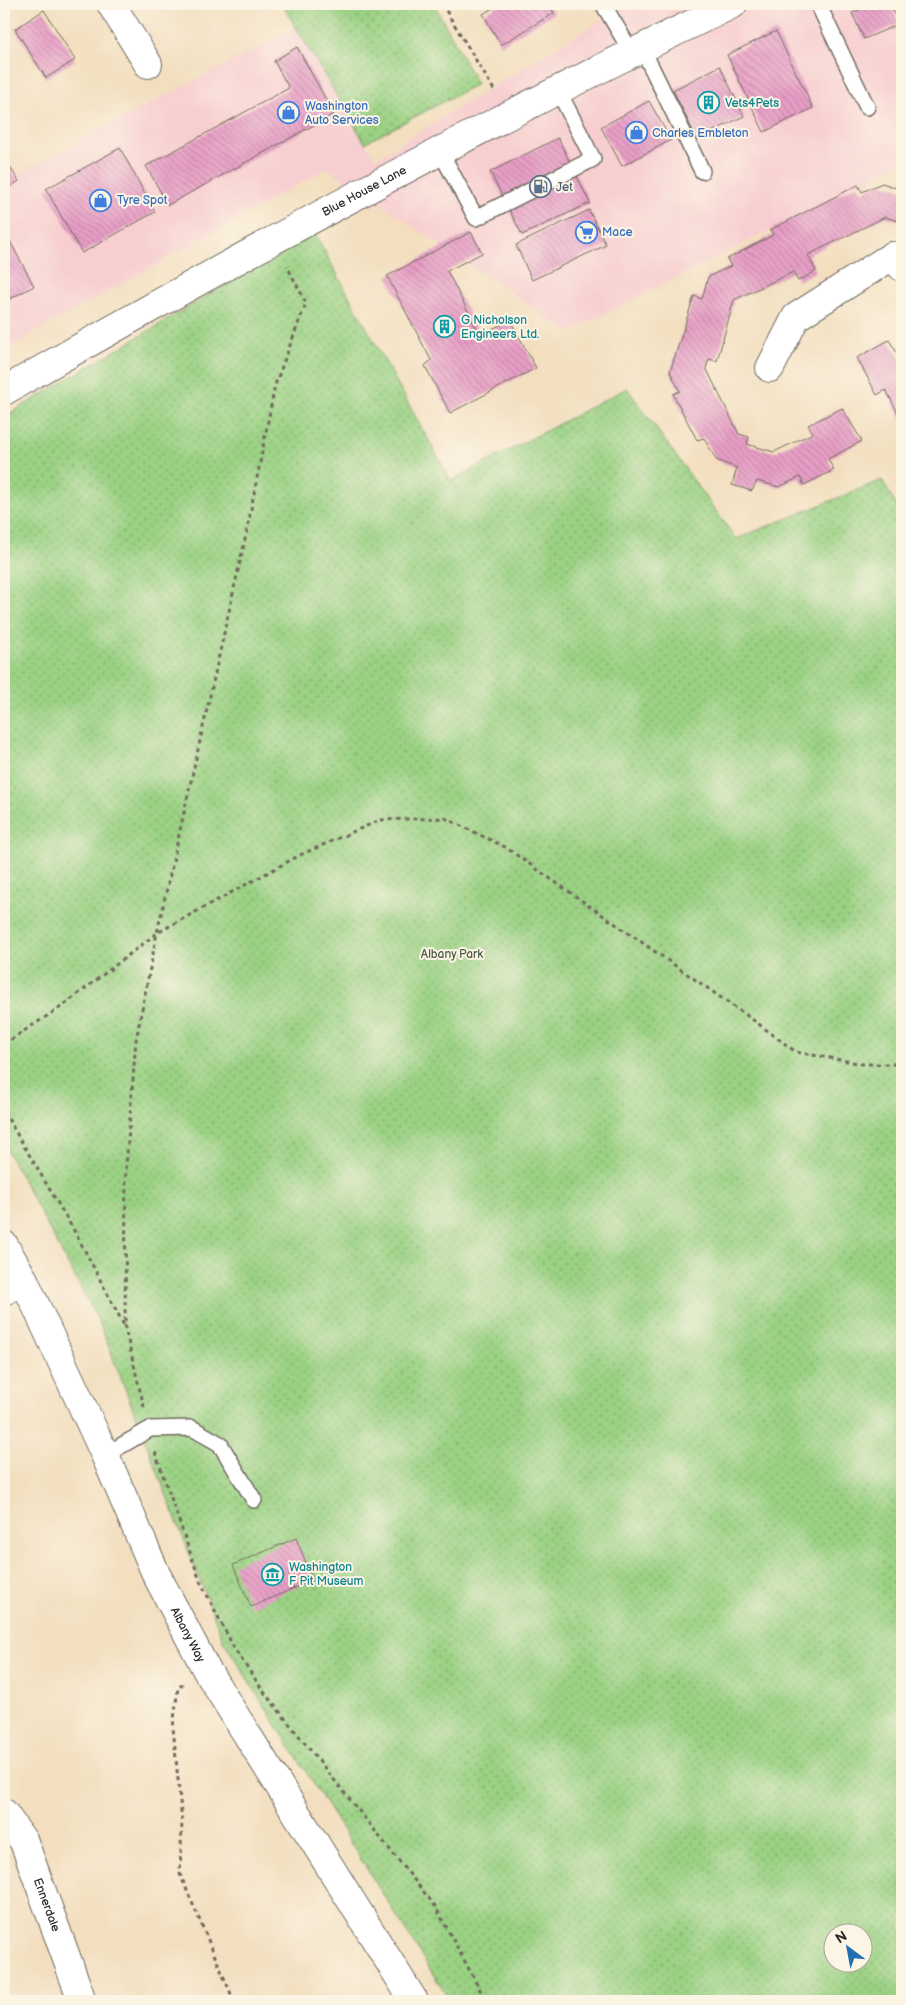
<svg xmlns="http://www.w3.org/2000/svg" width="906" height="2005" viewBox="0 0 906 2005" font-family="'Balsamiq Sans',sans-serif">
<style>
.built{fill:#f7cfd0}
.park{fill:url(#park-dots);stroke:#627e57;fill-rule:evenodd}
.building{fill:url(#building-back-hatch)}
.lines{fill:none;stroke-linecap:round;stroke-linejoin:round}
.service-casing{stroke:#716a5f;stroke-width:18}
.minor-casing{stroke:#716a5f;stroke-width:30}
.primary-casing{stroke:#716a5f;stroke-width:30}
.path{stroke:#716a5f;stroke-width:3;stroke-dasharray:4 4;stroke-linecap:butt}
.service{stroke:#fff;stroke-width:15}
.minor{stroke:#fff;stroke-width:28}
.primary{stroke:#fff;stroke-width:28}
.labels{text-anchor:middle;stroke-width:4;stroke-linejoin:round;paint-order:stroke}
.culture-label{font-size:12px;fill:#0d838f;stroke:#fcf5e5;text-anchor:start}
.shop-label{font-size:12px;fill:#366cbe;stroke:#fcf5e5;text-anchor:start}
.service-label{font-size:12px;fill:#4e5e75;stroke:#fcf5e5;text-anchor:start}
.street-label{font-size:12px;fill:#2b2b2b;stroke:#fcf5e5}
.park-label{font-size:12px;fill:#4c5d45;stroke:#fcf5e5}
</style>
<defs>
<pattern id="park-dots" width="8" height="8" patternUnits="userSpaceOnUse" patternTransform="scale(1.25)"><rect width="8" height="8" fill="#9ad183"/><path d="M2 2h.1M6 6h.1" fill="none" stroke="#7eaa6b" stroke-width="1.8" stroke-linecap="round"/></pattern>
<pattern id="building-back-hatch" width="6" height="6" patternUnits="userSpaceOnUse" patternTransform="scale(1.25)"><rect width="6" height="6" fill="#e99fc7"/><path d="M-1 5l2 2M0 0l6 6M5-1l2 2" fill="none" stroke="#bd82a2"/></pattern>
</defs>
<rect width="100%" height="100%" fill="#fcf5e5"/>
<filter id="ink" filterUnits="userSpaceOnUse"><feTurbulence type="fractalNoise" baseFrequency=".02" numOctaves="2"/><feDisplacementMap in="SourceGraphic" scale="10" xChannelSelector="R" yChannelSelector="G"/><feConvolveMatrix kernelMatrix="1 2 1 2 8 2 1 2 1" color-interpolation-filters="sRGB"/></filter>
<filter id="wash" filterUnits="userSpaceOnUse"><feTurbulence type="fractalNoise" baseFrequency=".0096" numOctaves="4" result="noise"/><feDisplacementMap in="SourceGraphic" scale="20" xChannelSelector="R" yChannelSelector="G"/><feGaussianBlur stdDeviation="1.12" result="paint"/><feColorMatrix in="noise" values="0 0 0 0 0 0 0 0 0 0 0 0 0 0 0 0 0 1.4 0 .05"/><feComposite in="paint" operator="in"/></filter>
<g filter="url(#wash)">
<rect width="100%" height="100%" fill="#f3dfc0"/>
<path class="built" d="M627 4H902V163L569 332 327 168 4 350V181L296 27 375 159Z"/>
<g class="park">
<path d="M282 4H434L477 84 365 143Z"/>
<path d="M314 232 451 481 627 388 736 539 882 480 902 515V2001H450L223 1640 99 1322 4 1145V417ZM834 1932H864V1962H834Z"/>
</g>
<g id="blocks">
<g class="building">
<path d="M500 4H548L554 13 501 45 483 14Z"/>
<path d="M874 4H890L899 24 864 39 852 13Z"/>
<path d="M44 10 75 60 46 78 15 29Z"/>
<path d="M776 31 813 108 764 132 727 55Z"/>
<path d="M297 47 334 114 168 205 146 166 289 88 274 61Z"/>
<path d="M720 66 744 116 697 139 673 90Z"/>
<path d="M649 101 671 140 622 166 601 127Z"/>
<path d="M558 138 590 203 522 235 490 172Z"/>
<path d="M120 148 155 212 82 253 46 189Z"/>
<path d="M4 158 19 181 4 191Z"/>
<path d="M882 183 902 190V222L885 217 808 255 816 271 798 281 793 272 734 300 717 361 709 359 706 368 739 434 749 437 747 444 774 452 813 433 808 425 842 408 862 441 828 459 834 470 804 485 800 477 779 487 757 481 752 491 732 485 737 468 716 460 704 438 697 440 673 394 680 391 670 372 694 296 702 299 708 277 731 266 727 259 773 235 770 230 858 185 862 192Z"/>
<path d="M589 210 606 245 532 280 516 245Z"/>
<path d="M4 230 34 286 4 302Z"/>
<path d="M471 232 482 253 447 271 480 335 510 320 536 368 450 413 425 366 431 360 387 276Z"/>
<path d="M889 340 902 361V421L886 390 877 395 857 358Z"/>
<path d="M296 1538 313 1580 251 1607 233 1565Z"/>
</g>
</g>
</g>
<g filter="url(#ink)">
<use href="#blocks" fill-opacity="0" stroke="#716a5f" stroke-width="1"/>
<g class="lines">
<defs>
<g id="service">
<path d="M603 4 632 53"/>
<path d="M818 4 867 107"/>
<path d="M642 48 702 171"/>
<path d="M440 151 476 218 593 159 558 90"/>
<path d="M105 1455 150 1429 192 1428 220 1444 254 1500"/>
</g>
<g id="minor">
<path d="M111 4 148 64"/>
<path d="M770 368 796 317 892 256 902 267"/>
<path id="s1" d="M4 1245 24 1280 105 1455 156 1574 206 1669 414 2001"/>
<path d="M4 1291 24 1280"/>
<path id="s2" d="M4 1813 24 1842 80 1995V2001"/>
</g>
<g id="primary">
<path id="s3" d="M4 391C243 254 485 122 733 4"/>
</g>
</defs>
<use href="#service" class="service-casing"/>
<use href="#minor" class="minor-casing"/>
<use href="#primary" class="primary-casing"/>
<g class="path">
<path d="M442 4 494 90"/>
<path d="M4 1044 64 1005 157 933 300 855 380 820 445 818 505 847 756 1022 796 1052 863 1064H902"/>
<path d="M4 1112 76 1234 125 1327"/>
<path d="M144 1407 125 1328 126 1167 136 1040 157 933 246 535 275 385 306 303 287 266"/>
<path d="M155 1452 200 1581 235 1650 264 1692 435 1906 486 2001"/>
<path d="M183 1684 178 1688 173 1727 182 1822 180 1874 234 2001"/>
</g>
<use href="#service" class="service"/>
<use href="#minor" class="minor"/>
<use href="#primary" class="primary"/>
</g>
</g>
<defs>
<symbol id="building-ring" viewBox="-11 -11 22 22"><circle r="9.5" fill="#fcf5e5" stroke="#0f9aa8" stroke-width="1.5"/><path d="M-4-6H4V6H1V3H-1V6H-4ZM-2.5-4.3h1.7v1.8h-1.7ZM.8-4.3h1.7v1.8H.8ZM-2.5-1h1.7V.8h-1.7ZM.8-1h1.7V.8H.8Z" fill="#0f9aa8"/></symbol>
<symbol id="shop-ring" viewBox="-11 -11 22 22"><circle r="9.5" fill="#fcf5e5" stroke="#3f7fe0" stroke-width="1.5"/><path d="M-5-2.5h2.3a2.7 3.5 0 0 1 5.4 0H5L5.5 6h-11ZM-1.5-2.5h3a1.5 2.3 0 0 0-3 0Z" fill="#3f7fe0"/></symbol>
<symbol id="fuel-ring" viewBox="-11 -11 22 22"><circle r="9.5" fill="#fcf5e5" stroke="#5c6f8a" stroke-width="1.5"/><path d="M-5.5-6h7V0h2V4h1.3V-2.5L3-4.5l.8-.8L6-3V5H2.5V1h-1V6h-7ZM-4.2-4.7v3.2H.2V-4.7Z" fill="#5c6f8a"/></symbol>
<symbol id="supermarket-ring" viewBox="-11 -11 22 22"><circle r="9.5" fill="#fcf5e5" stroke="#3f7fe0" stroke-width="1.5"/><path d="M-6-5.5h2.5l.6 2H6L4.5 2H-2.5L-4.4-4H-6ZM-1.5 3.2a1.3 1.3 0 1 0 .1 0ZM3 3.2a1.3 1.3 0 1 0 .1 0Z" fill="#3f7fe0"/></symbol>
<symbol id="museum-ring" viewBox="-11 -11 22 22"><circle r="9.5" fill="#fcf5e5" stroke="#0f9aa8" stroke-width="1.5"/><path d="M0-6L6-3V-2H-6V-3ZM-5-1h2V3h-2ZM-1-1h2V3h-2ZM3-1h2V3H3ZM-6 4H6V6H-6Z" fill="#0f9aa8"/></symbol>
</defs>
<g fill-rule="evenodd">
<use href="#building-ring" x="696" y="90" width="25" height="25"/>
<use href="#shop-ring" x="276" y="100" width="25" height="25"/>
<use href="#shop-ring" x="624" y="120" width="25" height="25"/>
<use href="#fuel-ring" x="528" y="174" width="25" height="25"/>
<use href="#shop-ring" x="88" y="188" width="25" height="25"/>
<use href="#supermarket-ring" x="574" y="220" width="25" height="25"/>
<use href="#building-ring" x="432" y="314" width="25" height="25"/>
<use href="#museum-ring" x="260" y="1562" width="25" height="25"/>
</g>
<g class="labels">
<g class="culture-label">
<text x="725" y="107">Vets4Pets</text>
<text x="461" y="324">G Nicholson<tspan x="461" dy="14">Engineers Ltd.</tspan></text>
<text x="289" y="1571">Washington<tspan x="289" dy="14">F Pit Museum</tspan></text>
</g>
<g class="shop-label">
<text x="305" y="110">Washington<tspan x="305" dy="14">Auto Services</tspan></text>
<text x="652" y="137">Charles Embleton</text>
<text x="117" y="204">Tyre Spot</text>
<text x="602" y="236">Mace</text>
</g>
<g class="service-label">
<text x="556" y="191">Jet</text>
</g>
<g class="street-label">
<text dy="4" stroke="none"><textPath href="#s3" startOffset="412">Blue House Lane</textPath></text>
<text dy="4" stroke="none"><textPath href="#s1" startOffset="431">Albany Way</textPath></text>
<text dy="4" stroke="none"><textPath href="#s2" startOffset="102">Ennerdale</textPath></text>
</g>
<g class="park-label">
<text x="452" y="958">Albany Park</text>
</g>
</g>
<rect width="906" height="2005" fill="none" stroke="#fcf5e5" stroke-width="20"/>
<g transform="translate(848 1948) rotate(328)"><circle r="24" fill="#fcf5e5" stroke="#a8a49b"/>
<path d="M0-4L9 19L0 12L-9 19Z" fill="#1f6fb2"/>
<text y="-8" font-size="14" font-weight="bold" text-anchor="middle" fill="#2b2b2b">N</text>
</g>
</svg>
